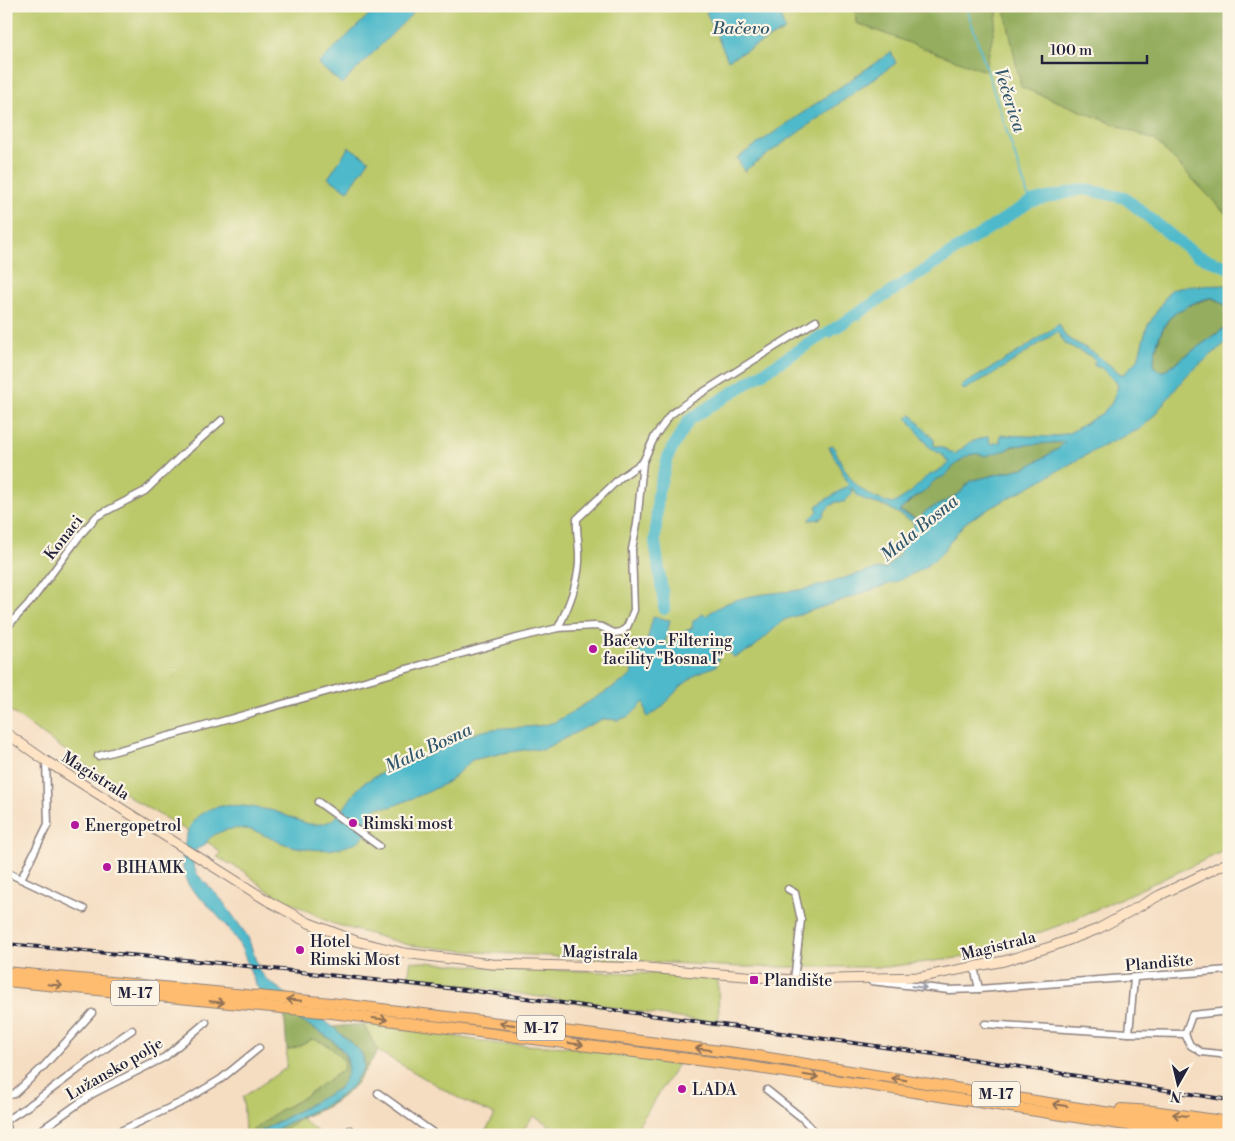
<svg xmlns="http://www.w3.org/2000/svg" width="1235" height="1141" viewBox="0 0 1235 1141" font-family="'Libre Bodoni',serif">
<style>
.green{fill:#bbc96b;stroke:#6e7653}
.forest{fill:#94ad5f;stroke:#5b684d}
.water{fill:#4eb9ca;stroke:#386e82;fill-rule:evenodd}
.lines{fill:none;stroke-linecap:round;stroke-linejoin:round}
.stream{stroke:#4eb9ca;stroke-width:2}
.river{stroke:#4eb9ca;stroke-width:12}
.minor-casing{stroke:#8c807e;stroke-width:9}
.secondary-casing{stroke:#8c807e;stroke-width:11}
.trunk-casing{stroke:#8c807e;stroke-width:12}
.minor{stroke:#fff;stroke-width:6}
.secondary{stroke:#fee4c5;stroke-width:9}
.trunk{stroke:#fdbc6f;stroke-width:10}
.rail-casing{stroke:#22223b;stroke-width:4}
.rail{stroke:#fcf5e5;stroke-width:2;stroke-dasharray:5.5;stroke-linecap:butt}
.oneway{stroke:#906f55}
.oneway2{stroke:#9c9ca7}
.poi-dot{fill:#b5179e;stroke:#fcf5e5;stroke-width:2}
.labels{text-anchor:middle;stroke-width:4.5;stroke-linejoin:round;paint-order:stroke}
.shield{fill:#fcf5e5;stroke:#63616e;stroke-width:1}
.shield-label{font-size:15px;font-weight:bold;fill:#22223b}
.street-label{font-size:16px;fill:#22223b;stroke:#fcf5e5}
.poi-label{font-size:16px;fill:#22223b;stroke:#fcf5e5;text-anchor:start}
.water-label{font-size:18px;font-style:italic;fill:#31576d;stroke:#fcf5e5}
</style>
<rect width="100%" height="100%" fill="#fcf5e5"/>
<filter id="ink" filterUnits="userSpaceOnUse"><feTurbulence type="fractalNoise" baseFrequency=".02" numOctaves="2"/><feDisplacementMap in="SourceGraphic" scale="10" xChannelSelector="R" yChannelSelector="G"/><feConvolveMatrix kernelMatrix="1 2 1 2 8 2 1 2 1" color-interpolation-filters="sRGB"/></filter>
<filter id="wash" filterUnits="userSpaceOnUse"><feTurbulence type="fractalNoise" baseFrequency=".0096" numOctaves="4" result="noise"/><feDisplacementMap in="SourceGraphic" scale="20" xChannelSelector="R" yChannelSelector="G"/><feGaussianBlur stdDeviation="1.12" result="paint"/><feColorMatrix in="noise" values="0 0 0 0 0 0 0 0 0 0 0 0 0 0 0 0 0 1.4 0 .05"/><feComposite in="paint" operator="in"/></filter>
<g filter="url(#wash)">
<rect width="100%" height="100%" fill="#f5ddc1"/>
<g class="green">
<path d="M6 6H1229V849L1066 923 974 956 886 967H740L477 952 409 945 331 923 265 889 245 872 217 857 221 853 212 845 137 802 6 708Z"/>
<path d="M411 961 501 968 718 976 719 1024 408 977Z"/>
<path d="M363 1024 422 1031 499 1044 572 1047 678 1064 638 1126 651 1135H567L533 1116 520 1135H483L495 1115 460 1099 378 1051Z"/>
<path d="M312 1039C327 1042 335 1051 345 1062L343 1070 298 1101 278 1111 247 1135H241L245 1130 243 1097 286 1068 287 1050 302 1045Z"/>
<path d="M301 1118 321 1135H280Z"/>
</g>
<g class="forest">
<path d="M855 6H999L985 71 856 23Z"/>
<path d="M1004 6H1229V217L1156 141 1021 87Z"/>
<path d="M1211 298 1217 300 1229 309V325L1164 371H1159L1154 367C1153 358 1156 349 1159 340 1168 310 1184 307 1211 298Z"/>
<path d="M1066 441 1058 449 1027 467 970 481 960 493 945 502 927 510 918 520 899 510 926 490 930 483 970 453 1007 450C1015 442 1053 443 1066 441Z"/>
<path d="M284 1011C305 1024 355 1045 347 1074 345 1082 340 1088 333 1092L254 1135H247L278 1111 298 1101 343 1070 345 1062C335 1051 327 1042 312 1039L302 1045 287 1050Z"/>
<path d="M363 1024 378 1051 355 1085 343 1096 329 1106 301 1118 280 1135H267L287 1123 334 1101 363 1071 364 1061 360 1051 333 1027Z"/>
</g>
<g class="water">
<path d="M378 6H420L342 84 318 64Z"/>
<path d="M715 6H777L785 30 728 60 706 12Z"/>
<path d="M891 52 896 63 744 171 737 158Z"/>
<path d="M349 147 369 160 348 191 328 178Z"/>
<path d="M1229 285V309C1224 305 1219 299 1213 298 1203 297 1174 311 1168 320 1159 332 1153 352 1154 367L1159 371H1164L1229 325V340L1186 376 1152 418 1140 429 1101 447 969 520 963 525 940 555 924 568 898 581 784 620 752 649 734 657 726 650 720 654 716 666 698 673 679 688 661 708 647 717 644 702 631 715 619 720 602 719 542 750 531 749 503 753 472 760 448 782 428 792 391 807H376C373 813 373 824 370 829 353 857 303 852 277 841 267 837 257 830 245 829 232 827 210 832 205 845L195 850 193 864 197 874 221 899 248 937 259 970 267 980 333 1027 360 1051 363 1057 364 1067 352 1086 334 1101 287 1123 267 1135H254L338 1089C346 1079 352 1067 345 1054 331 1031 282 1016 262 994 249 978 248 956 236 939 228 927 217 915 207 904 200 897 191 891 187 882 180 868 183 851 186 837 195 805 223 803 251 807 260 809 269 809 277 812 288 816 298 821 309 824 345 828 344 796 367 781 384 770 405 765 424 757 443 749 462 736 483 731 507 725 532 730 555 722L627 679 632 674 630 665 633 663 635 656 646 645 653 617 670 620 664 647 679 634 692 628 693 621 702 614 706 616C734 592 771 595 805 589 833 584 859 570 887 568L899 554 903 541 914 527 913 522 887 507 867 501 858 496 853 489 850 488 853 493 844 502H835L834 504C819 510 831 520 809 520L818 511 816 506 849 485 829 447 833 445C847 477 858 495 893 504L910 493 926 477 941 469 950 462 946 461 945 457 928 446 907 418 912 415 934 440V446H939L955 454 970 442 989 436 990 444 1000 442V435L1053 437 1071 432 1101 414 1111 404 1118 386 1116 382 1100 367H1096L1093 364 1096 362 1090 356 1066 344 1057 332 1003 368 964 390 961 386 1020 351 1059 324 1066 337 1094 353 1121 374H1124L1138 359 1147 327 1170 290 1189 286ZM1065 442 1058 449 1027 467 970 481 960 493 945 502 927 510 918 520 899 511C904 507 907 504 911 500 915 496 921 495 925 491 931 485 933 479 943 477 954 467 969 447 985 456L1007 450 1011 446Z"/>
</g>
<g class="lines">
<path class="stream" d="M966 6 1030 202"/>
<g class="river">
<path d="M1187 248 1197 255 1229 268"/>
<path d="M829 332 1030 202 1083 189 1125 198 1183 245"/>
<path d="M664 609V605L655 542 658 492 669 454 689 420 821 336"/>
</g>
</g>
</g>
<g filter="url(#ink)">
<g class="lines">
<defs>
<g id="minor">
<path d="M6 628 32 600 81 534 97 516 145 491 181 456 222 420"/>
<path d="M558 628C567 610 578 583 579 562 580 547 576 533 577 519L620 478 643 462"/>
<path d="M98 756 517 638 558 628 595 626 602 627 614 633 621 632 627 627 634 610 632 549 637 524 643 462 655 436 670 415 689 401 816 321"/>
<path d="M318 802 379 846"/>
<path d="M6 872 84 909"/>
<path d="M21 879 48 824 46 761"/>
<path d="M788 889 795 893 801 920 794 980"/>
<path d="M974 967 979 989"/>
<path d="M871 981 949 990 979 989 1229 970"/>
<path d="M1229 1011 1192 1015 1185 1034 1190 1045 1201 1052 1229 1055"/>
<path d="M985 1024 1129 1033 1185 1034"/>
<path d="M1129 1033 1134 979"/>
<path d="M767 1090 802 1118 818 1135"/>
<path d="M378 1093 436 1135"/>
<path d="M6 1096 14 1094 43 1067 92 1013"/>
<path d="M6 1120C51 1094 89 1058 132 1030"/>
<path d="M6 1126 9 1135"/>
<path d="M350 1130 356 1135"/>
<path d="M34 1135 92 1094 165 1057 206 1022"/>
<path d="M112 1135 186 1100 221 1079 259 1048"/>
</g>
<path id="secondary" d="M6 733 46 761 268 901 309 923 356 941 404 953 491 964 646 968 794 980 921 977 1004 961 1053 946 1098 929 1160 895 1229 862"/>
<g id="trunk">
<path d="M6 972 331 1003 532 1027 751 1055 1229 1132"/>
<path d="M6 981 332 1013 751 1067 1191 1135"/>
<path d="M1121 1109 1153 1111 1229 1122"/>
</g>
</defs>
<use href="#minor" class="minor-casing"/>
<use href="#secondary" class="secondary-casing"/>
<use href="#trunk" class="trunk-casing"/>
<use href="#minor" class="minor"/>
<use href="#secondary" class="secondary"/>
<use href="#trunk" class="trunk"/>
<defs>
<path id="rail" d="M6 944 219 963 475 991 970 1059 1229 1100"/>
</defs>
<use href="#rail" class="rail-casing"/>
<use href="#rail" class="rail"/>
</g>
<defs><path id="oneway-shaft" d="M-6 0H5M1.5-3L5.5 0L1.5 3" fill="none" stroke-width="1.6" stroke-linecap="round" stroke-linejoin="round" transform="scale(1.25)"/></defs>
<g class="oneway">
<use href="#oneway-shaft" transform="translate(55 985) rotate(6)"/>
<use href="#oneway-shaft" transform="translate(294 1000) rotate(-174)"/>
<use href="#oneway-shaft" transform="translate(217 1002) rotate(6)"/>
<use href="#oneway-shaft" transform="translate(380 1019) rotate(7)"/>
<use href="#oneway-shaft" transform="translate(507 1024) rotate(-173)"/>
<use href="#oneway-shaft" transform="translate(576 1044) rotate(7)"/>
<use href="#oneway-shaft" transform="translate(703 1049) rotate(-173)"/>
<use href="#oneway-shaft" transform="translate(811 1076) rotate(9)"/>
<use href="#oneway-shaft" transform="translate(899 1079) rotate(-171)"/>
<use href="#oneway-shaft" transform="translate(1060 1105) rotate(-171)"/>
<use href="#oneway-shaft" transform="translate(1180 1115) rotate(-172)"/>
</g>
<use class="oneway2" href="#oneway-shaft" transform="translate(919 987) rotate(6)"/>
</g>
<g class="poi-dot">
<circle cx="593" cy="649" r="5"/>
<circle cx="353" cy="823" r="5"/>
<circle cx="75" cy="825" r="5"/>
<circle cx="107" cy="867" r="5"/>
<circle cx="300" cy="950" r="5"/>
<rect x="749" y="975" width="10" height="10" rx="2.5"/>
<circle cx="682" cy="1089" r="5"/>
</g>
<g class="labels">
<g class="shield">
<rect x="111" y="980.5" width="48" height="25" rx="4"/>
<rect x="517" y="1015.5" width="48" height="25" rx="4"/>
<rect x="972" y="1081.5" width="48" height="25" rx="4"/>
</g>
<g class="shield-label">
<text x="135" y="998">M-17</text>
<text x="541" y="1033">M-17</text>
<text x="996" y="1099">M-17</text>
</g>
<g class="street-label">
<text transform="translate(63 537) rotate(-52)" y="6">Konaci</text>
<text transform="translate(96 775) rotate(32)" y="6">Magistrala</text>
<text transform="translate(998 945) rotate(-14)" y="6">Magistrala</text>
<text transform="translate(600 952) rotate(2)" y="6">Magistrala</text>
<text transform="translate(1159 962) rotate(-5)" y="6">Plandište</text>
<text transform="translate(114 1068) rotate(-30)" y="6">Lužansko polje</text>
</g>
<g class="poi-label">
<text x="603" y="646">Bačevo - Filtering<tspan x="603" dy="18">facility "Bosna I"</tspan></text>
<text x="363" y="829">Rimski most</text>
<text x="85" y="831">Energopetrol</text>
<text x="117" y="873">BIHAMK</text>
<text x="310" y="947">Hotel<tspan x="310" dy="18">Rimski Most</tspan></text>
<text x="764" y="986">Plandište</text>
<text x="692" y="1095">LADA</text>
</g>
<g class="water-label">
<text x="741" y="34">Bačevo</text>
<text transform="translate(1010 100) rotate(72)" y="6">Večerica</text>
<text transform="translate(919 528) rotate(-39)" y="6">Mala Bosna</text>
<text transform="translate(428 748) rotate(-25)" y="6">Mala Bosna</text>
</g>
</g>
<rect width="1235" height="1141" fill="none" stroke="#fcf5e5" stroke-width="25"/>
<g transform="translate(1178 1084) rotate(188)" stroke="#fcf5e5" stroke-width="4" paint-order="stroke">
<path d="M0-4L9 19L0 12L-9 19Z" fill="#22223b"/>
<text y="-8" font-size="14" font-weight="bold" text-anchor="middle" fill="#22223b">N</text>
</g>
<path d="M1042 55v8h105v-8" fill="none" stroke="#22223b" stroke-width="2.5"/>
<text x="1050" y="55" font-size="15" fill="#22223b" stroke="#fcf5e5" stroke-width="4" paint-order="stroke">100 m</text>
</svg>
